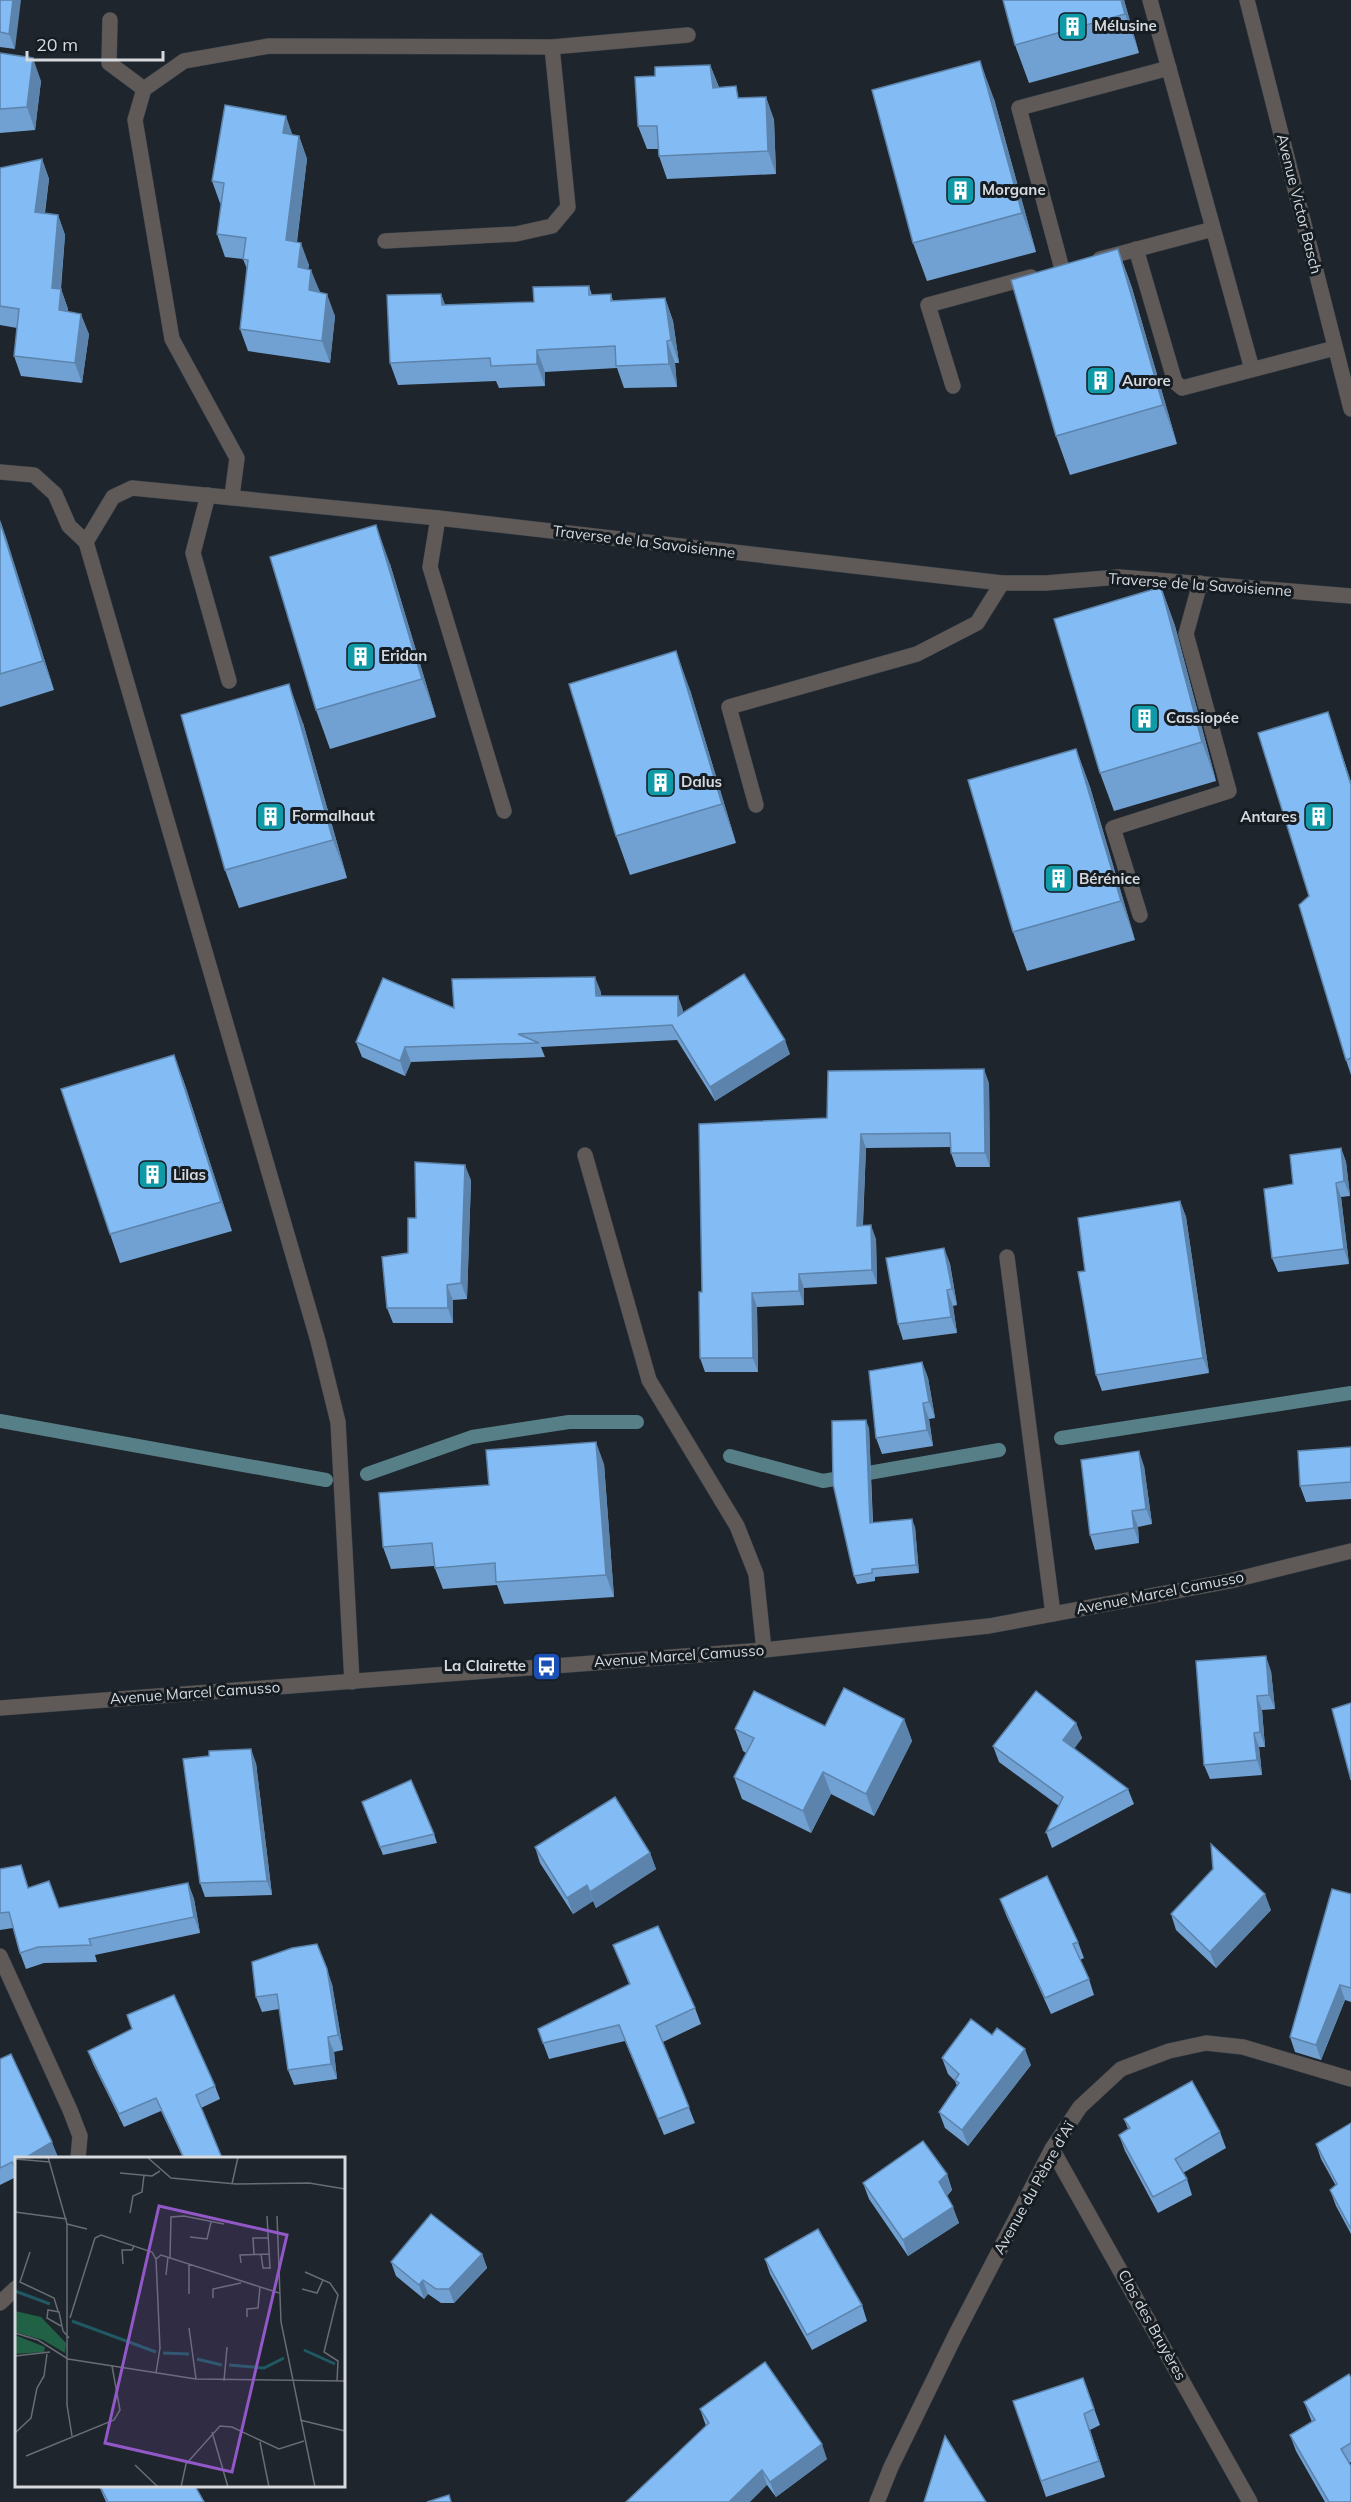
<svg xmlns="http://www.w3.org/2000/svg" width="1351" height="2502" viewBox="0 0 1351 2502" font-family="Mulish,sans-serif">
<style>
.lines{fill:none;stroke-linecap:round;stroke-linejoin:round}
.stream{stroke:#577f88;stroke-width:14}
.service-casing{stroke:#3b4249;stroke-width:16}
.minor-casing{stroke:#3b4249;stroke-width:16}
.tertiary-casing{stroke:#3b4249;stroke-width:16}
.service{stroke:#5f5a58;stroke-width:15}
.minor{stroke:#5f5a58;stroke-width:15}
.tertiary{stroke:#5f5a58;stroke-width:15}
.wall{fill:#71a1d2}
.shaded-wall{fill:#5c83ab}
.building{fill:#83bbf4;stroke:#5c83ab;stroke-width:1.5}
.labels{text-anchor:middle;stroke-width:6;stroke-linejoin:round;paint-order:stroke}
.poi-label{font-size:15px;font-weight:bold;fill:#d6dadf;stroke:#151c22;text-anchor:start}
.street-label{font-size:15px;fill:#d6dadf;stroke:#151c22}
.inset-river{fill:none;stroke:#205863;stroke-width:3}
.inset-road{fill:none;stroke:#686d74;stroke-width:1.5}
.view{fill:#9258c7;fill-opacity:0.15;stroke:#9258c7;stroke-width:3}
.inset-edge{fill:none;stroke:#d6dadf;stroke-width:3}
</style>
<rect width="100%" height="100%" fill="#1e252c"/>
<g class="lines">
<g class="stream">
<path d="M0 1421 326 1480"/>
<path d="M1061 1438 1351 1393"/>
<path d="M730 1456 823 1481 999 1450"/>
<path d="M367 1474 472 1437 569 1422H637"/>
</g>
<defs>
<g id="service">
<path d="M1150 0 1252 369"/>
<path d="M110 20 109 63 144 89"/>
<path d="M385 241 516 234 552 226 568 207 552 47"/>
<path d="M1136 249 1175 382 1182 388 1335 348"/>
<path d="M1100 259 1213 229"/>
<path d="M1062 269 1019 108 1169 68"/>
<path d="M953 386 928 305 1031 277"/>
<path d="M0 472 34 475 55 494 69 526 86 542 113 497 132 488 438 518 1002 583H1046L1119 577 1351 596"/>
<path d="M208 495 193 553 229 681"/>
<path d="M232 496 237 458 172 339 135 120 144 89 184 61 269 46 552 47 688 35"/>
<path d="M438 518 430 567 504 811"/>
<path d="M86 542 318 1341 338 1422 352 1682"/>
<path d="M756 805 729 707 917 654 977 623 1002 583"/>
<path d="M1140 915 1113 828 1229 791 1186 634 1200 583"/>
<path d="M585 1155 649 1380 737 1526 756 1574 764 1650"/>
<path d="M1007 1257 1053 1614"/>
</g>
<g id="minor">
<path d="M1247 0 1351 409"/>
<path d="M0 1956 70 2110 80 2136 78 2158"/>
<path d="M1052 2149 1250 2502"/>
<path d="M0 2303 16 2288"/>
<path d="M877 2502 891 2467 955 2336 1052 2149 1080 2107 1121 2069 1169 2051 1206 2043 1243 2047 1351 2079"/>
</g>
<path id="tertiary" d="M0 1708 764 1650 989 1626 1230 1581 1351 1551"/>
</defs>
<use href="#service" class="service-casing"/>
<use href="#minor" class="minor-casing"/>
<use href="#tertiary" class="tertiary-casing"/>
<use href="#service" class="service"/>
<use href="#minor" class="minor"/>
<use href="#tertiary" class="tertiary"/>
</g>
<g class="wall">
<path d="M0 0 15 49 0 47Z"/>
<path d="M1124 0 1139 53 1029 83 1015 45Z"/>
<path d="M0 53 41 81 35 130 0 133Z"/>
<path d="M710 65 719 87 740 98 766 97 774 120 776 174 667 179 659 156 658 149H647L638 126 655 76Z"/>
<path d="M994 99 1036 252 927 281 913 243Z"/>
<path d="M292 135 299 136 307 159 297 242 309 265 308 269 320 292 335 316 330 363 248 351 240 329 247 269 243 259 225 257 217 234 221 204 220 203 212 181Z"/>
<path d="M42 159 49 179 45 213 58 215 65 235 61 289 68 309V312L89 334 82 383 21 376 14 356 17 328 0 325V168Z"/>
<path d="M1118 249 1132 288 1177 444 1070 475 1056 436Z"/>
<path d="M589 286 592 295 611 294 613 301 665 298 673 321 679 363H675L677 387 624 388 617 368 545 372V386L499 388 496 381 398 385 390 363 441 294 445 305 534 302Z"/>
<path d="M0 520 54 690 0 707Z"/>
<path d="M390 564 436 717 330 749 316 710Z"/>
<path d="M1161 587 1175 626 1216 781 1114 811 1100 773Z"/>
<path d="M690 690 736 843 630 875 616 836Z"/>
<path d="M1328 712 1351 782V1075L1346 1060 1309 896Z"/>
<path d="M303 723 347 878 239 908 225 870Z"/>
<path d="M1076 749 1090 787 1135 940 1027 971 1013 932Z"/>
<path d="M601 992V996L683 1010V1013L790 1054 715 1101 677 1040 541 1047 545 1057 411 1062 405 1076 362 1057 356 1042 454 1008Z"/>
<path d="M174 1055 185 1085 232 1231 120 1263 110 1234Z"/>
<path d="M989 1083 990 1167H956L951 1153V1147L866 1148 863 1225 876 1239 877 1284 804 1288V1305L757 1307 758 1372H705L700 1358 702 1292 827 1118Z"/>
<path d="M1341 1148 1346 1162 1350 1196 1341 1197 1349 1264 1278 1272 1272 1258Z"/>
<path d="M471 1180 467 1299 453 1300V1323H393L387 1308 408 1253 416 1218Z"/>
<path d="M1180 1201 1186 1217 1209 1373 1102 1391 1096 1375 1085 1271Z"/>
<path d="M944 1248 950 1264 957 1305 953 1306 957 1333 903 1340 898 1324Z"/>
<path d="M922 1362 928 1378 935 1418 929 1419 933 1446 882 1454 876 1438Z"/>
<path d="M869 1428 873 1522 915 1527 919 1573 875 1577V1581L857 1584 854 1576Z"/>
<path d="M1351 1447V1499L1306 1502 1300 1486Z"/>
<path d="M604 1464 614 1597 504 1604 497 1585 443 1589 434 1566 391 1569 383 1547 489 1485Z"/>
<path d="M1144 1466 1152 1524 1138 1527 1139 1543 1095 1550 1090 1535Z"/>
<path d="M1271 1671 1275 1709 1262 1710 1265 1747H1259L1262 1775 1210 1779 1204 1765Z"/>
<path d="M904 1719 912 1741 874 1816 831 1794 811 1833 742 1799 734 1777 746 1753 743 1751 735 1729 825 1726Z"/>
<path d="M1076 1723 1082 1738 1074 1748 1128 1789 1134 1804 1052 1848 1046 1832 1059 1806 999 1762 993 1746Z"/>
<path d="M256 1763 272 1895 205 1897 200 1883Z"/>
<path d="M362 1802 434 1834 437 1843 383 1855Z"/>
<path d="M535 1847 650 1853 656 1869 596 1908 593 1901 573 1914 540 1863Z"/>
<path d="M0 1869 59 1908 188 1883 194 1899 200 1933 95 1955 97 1962 44 1963 26 1969 20 1953 13 1928 0 1930Z"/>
<path d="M1351 1894V2002L1345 2000 1321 2060 1295 2052 1290 2037Z"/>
<path d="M1000 1899 1078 1942 1084 1958 1080 1960 1089 1979 1094 1995 1051 2014 1006 1915Z"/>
<path d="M1271 1910 1216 1968 1176 1930 1171 1914Z"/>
<path d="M613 1945 695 2008 701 2024 663 2042 695 2123 664 2135 625 2041 549 2059 543 2043 629 1984Z"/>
<path d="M332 1984 343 2050 334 2052 337 2079 294 2085 288 2070 279 2009 262 2012 256 1997Z"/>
<path d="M88 2051 215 2086 220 2099 201 2108 222 2158H183L161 2111 124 2127 93 2064Z"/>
<path d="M942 2058 1031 2065 968 2146 945 2128 939 2112 957 2086 955 2081 948 2074Z"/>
<path d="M0 2059 58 2157 55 2158H16V2177L0 2185Z"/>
<path d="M1124 2119 1220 2132 1226 2148 1183 2173 1187 2179 1192 2195 1158 2213 1125 2151 1119 2135 1128 2129Z"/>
<path d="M1351 2123V2234L1336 2206 1330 2190 1336 2186 1321 2159 1316 2144Z"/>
<path d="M947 2174 952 2190 947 2196 959 2223 908 2256 869 2199 863 2183Z"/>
<path d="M482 2254 487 2268 454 2303H441L428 2294 424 2299 396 2276 391 2262Z"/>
<path d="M765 2259 862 2305 867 2321 812 2350 770 2274Z"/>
<path d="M1083 2378 1100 2425 1090 2430 1105 2477 1046 2497 1013 2401Z"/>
<path d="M1351 2378V2462L1349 2463 1351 2502H1325L1296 2451 1290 2435 1312 2422 1304 2402Z"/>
<path d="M700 2409 827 2459 776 2497 767 2485 706 2426Z"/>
<path d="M99 2486H195L204 2502H106Z"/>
</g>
<g class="shaded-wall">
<path d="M13 0H21L15 49 9 34Z"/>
<path d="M1121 0H1124L1139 53 1125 14Z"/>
<path d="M33 58 41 81 35 130 27 107Z"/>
<path d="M980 61 994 99 1036 252 1022 213Z"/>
<path d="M710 65 719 88H713Z"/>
<path d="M766 97 774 120 776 174 768 151Z"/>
<path d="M286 116 294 139 283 133Z"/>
<path d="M299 136 307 159 294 262 286 240Z"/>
<path d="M42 159 49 179 42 231 35 212Z"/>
<path d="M58 215 65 235 59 307 61 289 68 309 66 330 52 288Z"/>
<path d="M301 243 309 265 306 289 298 267Z"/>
<path d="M1118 249 1132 288 1177 444 1163 405Z"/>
<path d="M311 270 320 292 309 290Z"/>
<path d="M327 294 335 316 330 363 322 341Z"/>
<path d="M441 294 449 316 442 305Z"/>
<path d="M665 298 673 321 679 363 671 340Z"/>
<path d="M81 314 89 334 82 383 75 363Z"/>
<path d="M667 341 675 363 677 387 669 364Z"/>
<path d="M537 350 545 372V386L537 364Z"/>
<path d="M0 520 6 537 54 690 43 661Z"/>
<path d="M376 525 390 564 436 717 422 679Z"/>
<path d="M1161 587 1175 626 1216 781 1202 742Z"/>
<path d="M676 651 690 690 736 843 722 804Z"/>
<path d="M289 684 303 723 347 878 333 840Z"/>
<path d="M1328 712 1351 782V785Z"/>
<path d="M1076 749 1090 787 1135 940 1121 901Z"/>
<path d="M595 977 601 992 602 1010 596 996Z"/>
<path d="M678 996 683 1010 684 1030 678 1016Z"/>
<path d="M785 1040 790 1054 715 1101 710 1087Z"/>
<path d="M405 1047 411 1062 405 1076 400 1061Z"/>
<path d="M174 1055 185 1085 232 1231 221 1202Z"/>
<path d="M984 1069 989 1083 990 1167 985 1153Z"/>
<path d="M861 1134 866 1148 862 1240 857 1226Z"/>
<path d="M1341 1148 1346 1162 1350 1196 1344 1181Z"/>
<path d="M465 1165 471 1180 467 1299 461 1283Z"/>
<path d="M1336 1183 1341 1197 1349 1264 1344 1249Z"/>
<path d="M1180 1201 1186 1217 1209 1373 1203 1358Z"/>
<path d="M871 1225 876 1239 877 1284 872 1270Z"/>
<path d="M944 1248 950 1264 957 1305 952 1289Z"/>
<path d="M799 1274 804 1288V1305L799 1291Z"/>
<path d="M447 1285 453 1300V1323L448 1308Z"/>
<path d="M947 1290 953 1306 957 1333 951 1317Z"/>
<path d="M752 1293 757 1307 758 1372 753 1358Z"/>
<path d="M922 1362 928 1378 935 1418 929 1402Z"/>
<path d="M923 1403 929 1419 933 1446 927 1430Z"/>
<path d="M866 1420 869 1428 873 1531 870 1523Z"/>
<path d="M596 1442 604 1464 614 1597 606 1575Z"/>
<path d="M1139 1451 1144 1466 1152 1524 1146 1509Z"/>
<path d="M1132 1511 1138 1527 1139 1543 1134 1528Z"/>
<path d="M912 1519 915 1527 919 1573 916 1565Z"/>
<path d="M1266 1656 1271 1671 1275 1709 1269 1695Z"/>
<path d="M1257 1696 1262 1710 1265 1747 1260 1732Z"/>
<path d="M904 1719 912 1741 874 1816 866 1794Z"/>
<path d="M1076 1723 1082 1738 1069 1756 1063 1740Z"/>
<path d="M1254 1733 1259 1747 1262 1775 1257 1760Z"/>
<path d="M251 1749 256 1763 272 1895 267 1881Z"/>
<path d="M823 1772 831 1794 811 1833 803 1811Z"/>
<path d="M650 1853 656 1869 596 1908 590 1892Z"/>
<path d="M188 1883 194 1899 200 1933 194 1917Z"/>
<path d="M587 1885 593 1901 573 1914 567 1898Z"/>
<path d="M1265 1894 1271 1910 1216 1968 1210 1952Z"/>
<path d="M327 1969 332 1984 343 2050 338 2035Z"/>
<path d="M1340 1985 1345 2000 1321 2060 1316 2045Z"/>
<path d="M328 2037 334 2052 337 2079 331 2064Z"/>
<path d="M1025 2049 1031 2065 968 2146 962 2130Z"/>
<path d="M52 2142 58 2157 55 2158H25Z"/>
<path d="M16 2164V2174L14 2166Z"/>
<path d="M947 2174 952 2190 944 2198 939 2182Z"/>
<path d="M953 2207 959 2223 908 2256 903 2240Z"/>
<path d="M482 2254 487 2268 454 2303 449 2289Z"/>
<path d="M423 2280 428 2294 424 2299 419 2285Z"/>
<path d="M1084 2414 1090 2430 1105 2477 1099 2461Z"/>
<path d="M822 2444 827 2459 776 2497 770 2482Z"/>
<path d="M762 2470 767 2485 750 2502H729Z"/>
</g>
<g class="building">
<path d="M0 0H13L9 34 0 32Z"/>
<path d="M1003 0H1121L1125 14 1015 45Z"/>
<path d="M0 53 33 58 27 107 0 109Z"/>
<path d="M980 61 1022 213 913 243 872 90Z"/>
<path d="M710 65 713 88 736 86 738 98 766 97 768 151 659 156 657 126H638L635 77 655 76V67Z"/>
<path d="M225 105 286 116 283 133 299 136 286 240 301 243 298 267 311 270 309 290 327 294 322 341 240 329 248 260 243 259 246 238 217 234 224 183 212 181Z"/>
<path d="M42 159 35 212 58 215 52 288 61 289 59 310 81 314 75 363 14 356 19 309 0 306V168Z"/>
<path d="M1118 249 1163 405 1056 436 1011 280Z"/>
<path d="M589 286V295L611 294V301L665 298 671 340 667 341 669 364 616 366 615 346 537 350V364L491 366 490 358 390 363 387 295 441 294 442 305 534 302 533 287Z"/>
<path d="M0 522 43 661 0 674Z"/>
<path d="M376 525 422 679 316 710 270 557Z"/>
<path d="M1161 587 1202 742 1100 773 1054 619Z"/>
<path d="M676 651 722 804 616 836 569 684Z"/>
<path d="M289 684 333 840 225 870 181 715Z"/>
<path d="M1328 712 1351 785V1058L1346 1060 1299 905 1309 896 1258 733Z"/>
<path d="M1076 749 1121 901 1013 932 968 780Z"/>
<path d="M744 974 785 1040 710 1087 672 1025 518 1034 539 1043 405 1047 400 1061 356 1042 383 978 454 1008 452 979 595 977 596 996H678V1016Z"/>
<path d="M174 1055 221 1202 110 1234 61 1089Z"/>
<path d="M984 1069 985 1153H951L950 1133 861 1134 857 1226 871 1225 872 1270 799 1274V1291L752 1293 753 1358H700L699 1292H702L699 1124 827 1118 828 1071Z"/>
<path d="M1341 1148 1344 1181 1336 1183 1344 1249 1272 1258 1264 1189 1293 1184 1290 1155Z"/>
<path d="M415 1162 465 1165 461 1283 447 1285 448 1308H387L382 1257 408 1253V1218H416Z"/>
<path d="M1180 1201 1203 1358 1096 1375 1078 1272 1085 1271 1078 1218Z"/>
<path d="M944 1248 952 1289 947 1290 951 1317 898 1324 886 1258Z"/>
<path d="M922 1362 929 1402 923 1403 927 1430 876 1438 869 1371Z"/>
<path d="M866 1420 870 1523 912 1519 916 1565 872 1569V1573L854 1576 833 1484 832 1421Z"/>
<path d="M596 1442 606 1575 496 1582 495 1563 435 1568 432 1543 383 1547 379 1493 489 1485 486 1450Z"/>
<path d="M1351 1447V1482L1300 1486 1298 1451Z"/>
<path d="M1139 1451 1146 1509 1132 1511 1134 1528 1090 1535 1081 1460Z"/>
<path d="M1266 1656 1269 1695 1257 1696 1260 1732 1254 1733 1257 1760 1204 1765 1196 1661Z"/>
<path d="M844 1688 904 1719 866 1794 823 1772 803 1811 734 1777 754 1738 735 1729 754 1691 825 1726Z"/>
<path d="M1036 1691 1076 1723 1063 1740 1128 1789 1046 1832 1063 1797 993 1746Z"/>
<path d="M1351 1703V1780L1332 1709Z"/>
<path d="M251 1749 267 1881 200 1883 183 1759 209 1756V1751Z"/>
<path d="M411 1780 434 1834 380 1847 362 1802Z"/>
<path d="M615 1797 650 1853 590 1892 587 1885 567 1898 535 1847Z"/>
<path d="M1211 1844 1265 1894 1210 1952 1171 1914 1213 1869Z"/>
<path d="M21 1865 28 1888 49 1881 59 1908 188 1883 194 1917 89 1939 91 1945 38 1947 20 1953 9 1912 0 1913V1869Z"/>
<path d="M1047 1876 1078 1942 1073 1944 1089 1979 1045 1998 1000 1899Z"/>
<path d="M1332 1889 1351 1894V1988L1340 1985 1316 2045 1290 2037Z"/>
<path d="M658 1926 695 2008 656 2026 689 2107 658 2119 619 2025 543 2043 538 2029 630 1984 613 1945Z"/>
<path d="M317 1944 327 1969 338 2035 328 2037 331 2064 288 2070 277 1994 256 1997 252 1962 292 1948Z"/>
<path d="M174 1995 215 2086 196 2095 222 2158H184L156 2098 119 2114 88 2051 132 2029 127 2015Z"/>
<path d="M971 2019 992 2035 997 2028 1025 2049 962 2130 939 2112 959 2083 955 2080 959 2074 942 2058Z"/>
<path d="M11 2054 52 2142 25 2158H16V2164L14 2166 12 2162 0 2168V2059Z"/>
<path d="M1192 2081 1220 2132 1175 2159 1187 2179 1153 2197 1119 2135 1130 2128 1124 2119Z"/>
<path d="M1351 2123V2229L1330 2190 1337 2184 1316 2144Z"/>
<path d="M923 2141 947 2174 939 2182 953 2207 903 2240 863 2183Z"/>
<path d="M431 2214 482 2254 449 2289H436L423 2280 419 2285 391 2262Z"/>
<path d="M818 2229 862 2305 807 2335 765 2259Z"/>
<path d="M765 2362 822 2444 770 2482 762 2470 729 2502H626L709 2423 700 2409Z"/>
<path d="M1349 2374 1351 2378V2443L1341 2449 1351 2466V2502H1329L1290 2435 1315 2420 1304 2402Z"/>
<path d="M1083 2378 1094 2409 1084 2414 1099 2461 1041 2481 1013 2401Z"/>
<path d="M945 2436 986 2502H924Z"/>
<path d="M100 2486H195L204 2502H108Z"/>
<path d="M449 2495 451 2502H427Z"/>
</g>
<defs>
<symbol id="building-square" viewBox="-11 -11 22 22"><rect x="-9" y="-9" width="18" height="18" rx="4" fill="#0f9aa8" stroke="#151c22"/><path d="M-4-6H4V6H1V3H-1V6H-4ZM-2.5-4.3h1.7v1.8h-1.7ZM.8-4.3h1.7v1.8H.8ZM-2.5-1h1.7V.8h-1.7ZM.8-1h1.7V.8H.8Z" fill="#fff"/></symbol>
<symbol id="bus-square" viewBox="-11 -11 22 22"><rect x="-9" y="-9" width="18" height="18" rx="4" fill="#1a4fb4" stroke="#151c22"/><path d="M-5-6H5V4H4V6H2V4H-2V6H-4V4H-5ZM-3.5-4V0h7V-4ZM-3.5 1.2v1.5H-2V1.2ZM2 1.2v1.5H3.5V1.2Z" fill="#fff"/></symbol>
</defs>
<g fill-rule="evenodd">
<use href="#building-square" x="1056" y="10" width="33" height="33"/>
<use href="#building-square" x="944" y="174" width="33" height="33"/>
<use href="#building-square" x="1084" y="364" width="33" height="33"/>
<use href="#building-square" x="344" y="640" width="33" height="33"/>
<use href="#building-square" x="1128" y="702" width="33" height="33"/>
<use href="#building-square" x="644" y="766" width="33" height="33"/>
<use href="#building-square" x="254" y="800" width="33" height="33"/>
<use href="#building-square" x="1302" y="800" width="33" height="33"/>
<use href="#building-square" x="1042" y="862" width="33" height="33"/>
<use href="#building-square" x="136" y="1158" width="33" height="33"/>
<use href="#bus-square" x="530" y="1650" width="33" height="33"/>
</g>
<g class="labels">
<g class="poi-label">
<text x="1094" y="31">Mélusine</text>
<text x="982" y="195">Morgane</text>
<text x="1122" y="386">Aurore</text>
<text x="381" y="661">Eridan</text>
<text x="1166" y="723">Cassiopée</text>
<text x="681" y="787">Dalus</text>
<text x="292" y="821">Formalhaut</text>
<text x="1297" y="822" text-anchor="end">Antares</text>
<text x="1079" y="884">Bérénice</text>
<text x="173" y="1180">Lilas</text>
<text x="526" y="1671" text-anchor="end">La Clairette</text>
</g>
<g class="street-label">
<text transform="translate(1299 204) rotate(76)" y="5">Avenue Victor Basch</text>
<text transform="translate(644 542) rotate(7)" y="5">Traverse de la Savoisienne</text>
<text transform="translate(1200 585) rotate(4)" y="5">Traverse de la Savoisienne</text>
<text transform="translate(1160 1593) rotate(-11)" y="5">Avenue Marcel Camusso</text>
<text transform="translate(679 1656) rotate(-4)" y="5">Avenue Marcel Camusso</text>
<text transform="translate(195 1693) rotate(-4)" y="5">Avenue Marcel Camusso</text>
<text transform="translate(1034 2188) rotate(-61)" y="5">Avenue du Pèbre d'Aï</text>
<text transform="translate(1152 2325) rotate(61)" y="5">Clos des Bruyères</text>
</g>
</g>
<g transform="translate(15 2157)">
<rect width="330" height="330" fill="#1e252c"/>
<path d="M0 154 26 160 51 186 50 196 28 183 0 175ZM0 178 30 190 29 195 0 197Z" fill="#216145"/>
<path class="inset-river" d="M0 134 35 147M57 164 141 195M289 193 320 207M148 196 174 197M182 202 207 208M214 208 249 211 269 201"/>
<path class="inset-road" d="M33 0 52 67V248L57 279M132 0 156 21 221 27 294 26 330 32M0 2 35 5M105 16 137 19 145 14M217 27 223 0M0 55 52 62M115 56 118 39 127 35 129 18M252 59 255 111M262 59 266 165 300 330M52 67 72 72M175 80 192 82 196 65M15 95 5 125 39 141 43 154M239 97 238 81H253M246 97 248 111H256M155 101 156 60 169 59 209 67M141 102 145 191 141 216M226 106 225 98 254 97M108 107 107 93H117L119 89M290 115 315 126 323 138 309 195 323 204 322 224M151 118 153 100M287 132 302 136 308 123M174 137V107M198 141V132L226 126M232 160V152L243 151 245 130M55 161 80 81 86 78 137 95 141 102 146 98 264 136M46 169 32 161 33 153 44 155 48 174 54 181M174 171 181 222M0 176 23 183 53 202 181 222 330 224M0 199 35 195M209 224 212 190M285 263 330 274M197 275 213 330M0 276 16 261 22 231 29 219 32 197M245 285 254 330M11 299 99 263 105 253 97 209M120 308 143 330M166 330 171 307 205 269 217 270 264 292 289 284"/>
<path class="view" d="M144 49 272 78 217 315 90 286Z"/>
<rect width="330" height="330" class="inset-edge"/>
</g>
<path d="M27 51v9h136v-9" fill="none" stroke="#d6dadf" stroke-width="3"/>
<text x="36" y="51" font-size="18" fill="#d6dadf" stroke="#151c22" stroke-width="4.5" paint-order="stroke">20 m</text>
</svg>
